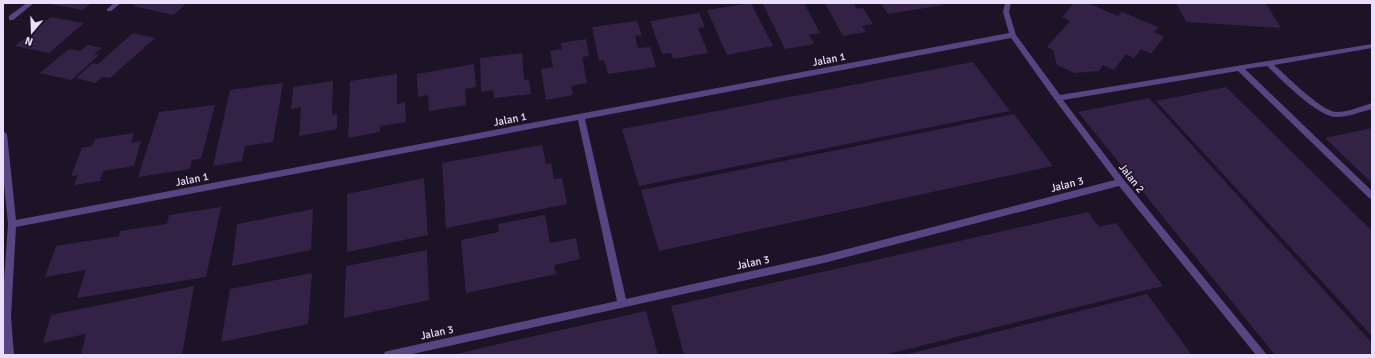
<svg xmlns="http://www.w3.org/2000/svg" width="1375" height="358" viewBox="0 0 1375 358" font-family="Signika,sans-serif">
<style>
.building{fill:#332246}
.lines{fill:none;stroke-linecap:round;stroke-linejoin:round}
.street{fill:#584481;fill-rule:evenodd}
.labels{text-anchor:middle;stroke-width:3;stroke-linejoin:round;paint-order:stroke}
.street-label{font-size:11px;fill:#e9defb;stroke:#1c1327}
</style>
<rect width="100%" height="100%" fill="#1c1327"/>
<g class="building">
<path d="M51 3H91L83 10 50 4Z"/>
<path d="M136 3H187L173 15 133 6Z"/>
<path d="M751 3 773 46 727 55 707 10Z"/>
<path d="M770 3H804L820 33 809 35 814 44 785 49 763 4Z"/>
<path d="M825 3H853L857 9 863 8 873 24 862 26 866 32 843 36Z"/>
<path d="M881 3H942L943 5 888 14Z"/>
<path d="M1074 3H1088L1118 16 1122 12 1158 27 1154 32 1164 37 1151 54 1141 49 1134 58 1126 54 1114 70 1103 65 1099 71 1075 73 1057 65 1053 50 1047 47 1070 21 1062 17Z"/>
<path d="M1176 3 1266 4 1281 28 1186 22Z"/>
<path d="M699 13 705 27 698 28 708 53 673 59 671 53 662 54 650 21Z"/>
<path d="M51 17 84 23 49 53 15 46Z"/>
<path d="M637 21 642 35 635 36 638 48 650 47 656 67 608 74 604 60 599 61 592 27Z"/>
<path d="M133 33 155 38 110 78 102 77 95 83 76 78 93 63 98 64Z"/>
<path d="M586 39 589 56 582 57 587 83 571 86 573 95 546 100 541 69 553 67 550 51 562 49 561 43Z"/>
<path d="M88 45 102 48 94 54 99 55 71 80 40 73 69 49 80 51Z"/>
<path d="M522 53 524 80 529 79 531 94 494 98 493 90 481 92 480 58Z"/>
<path d="M973 62 1010 111 639 186 622 129Z"/>
<path d="M474 64 476 87 465 89 466 105 429 111 428 95 418 97 417 74Z"/>
<path d="M397 74V104L405 102 406 122 380 126V132L348 138 350 81Z"/>
<path d="M333 81 332 115 337 114V129L299 136 301 107 291 109 293 87Z"/>
<path d="M283 83 273 142 245 146 242 161 213 166 230 90Z"/>
<path d="M1226 87 1372 231V336L1156 101Z"/>
<path d="M1149 98 1372 343V355H1275L1078 112Z"/>
<path d="M215 105 201 159 192 160 190 169 138 177 159 112Z"/>
<path d="M1014 114 1053 166 659 251 641 190Z"/>
<path d="M1372 128V183L1325 138Z"/>
<path d="M134 133 131 143 141 141 134 166 103 171 100 181 74 185 78 175 71 176 82 148 92 146 95 139Z"/>
<path d="M542 145 546 164 551 163 554 179 562 178 567 204 446 228 442 163Z"/>
<path d="M424 178 428 235 347 252V194Z"/>
<path d="M221 207 206 277 77 298 86 270 45 277 56 246 119 236 120 231 167 224 169 215Z"/>
<path d="M313 209 311 250 232 266 237 224Z"/>
<path d="M1088 212 1099 227 1116 223 1163 286 884 355H684L671 306Z"/>
<path d="M545 215 550 243 576 238 580 259 554 265 556 274 466 293 461 240 499 232 498 224Z"/>
<path d="M427 250 429 300 344 318 346 266Z"/>
<path d="M312 273 308 324 221 342 230 289Z"/>
<path d="M194 286 182 355H81L86 334 43 343 51 315Z"/>
<path d="M1147 294 1192 355H904L920 351Z"/>
<path d="M646 311 658 355H453L490 346Z"/>
</g>
<g class="lines">
<g class="street">
<path d="M27 3H34L13 20H9V16Z"/>
<path d="M114 3H121L111 11H107V9Z"/>
<path d="M1005 3H1011L1009 12 1016 35 1060 95 1372 44V48L1274 65C1286 75 1321 111 1336 112 1348 112 1360 107 1372 103V109C1360 112 1348 117 1336 117 1316 116 1281 79 1267 66L1245 69 1372 191V199L1369 198 1238 71 1063 100 1124 180 1267 355H1256L1119 186 824 263 408 355H383L385 352 388 351 617 301 578 120 16 227 11 317 14 355H4L3 294 8 224 3 174V131L7 134 16 220 1009 33 1003 12ZM1011 38 1055 100 1115 180 824 255 626 299 585 119Z"/>
</g>
</g>
<g class="labels">
<g class="street-label">
<text transform="translate(829 59) rotate(-11)" y="4">Jalan 1</text>
<text transform="translate(510 119) rotate(-11)" y="4">Jalan 1</text>
<text transform="translate(1132 178) rotate(52)" y="4">Jalan 2</text>
<text transform="translate(192 179) rotate(-11)" y="4">Jalan 1</text>
<text transform="translate(1067 184) rotate(-14)" y="4">Jalan 3</text>
<text transform="translate(753 262) rotate(-12)" y="4">Jalan 3</text>
<text transform="translate(437 332) rotate(-12)" y="4">Jalan 3</text>
</g>
</g>
<rect width="1375" height="358" fill="none" stroke="#e9defb" stroke-width="8"/>
<g transform="translate(32 32) rotate(199)" stroke="#1c1327" stroke-width="3" paint-order="stroke">
<path d="M0-3L7 15L0 10L-7 15Z" fill="#e9defb"/>
<text y="-6" font-size="11" font-weight="bold" text-anchor="middle" fill="#e9defb">N</text>
</g>
</svg>
